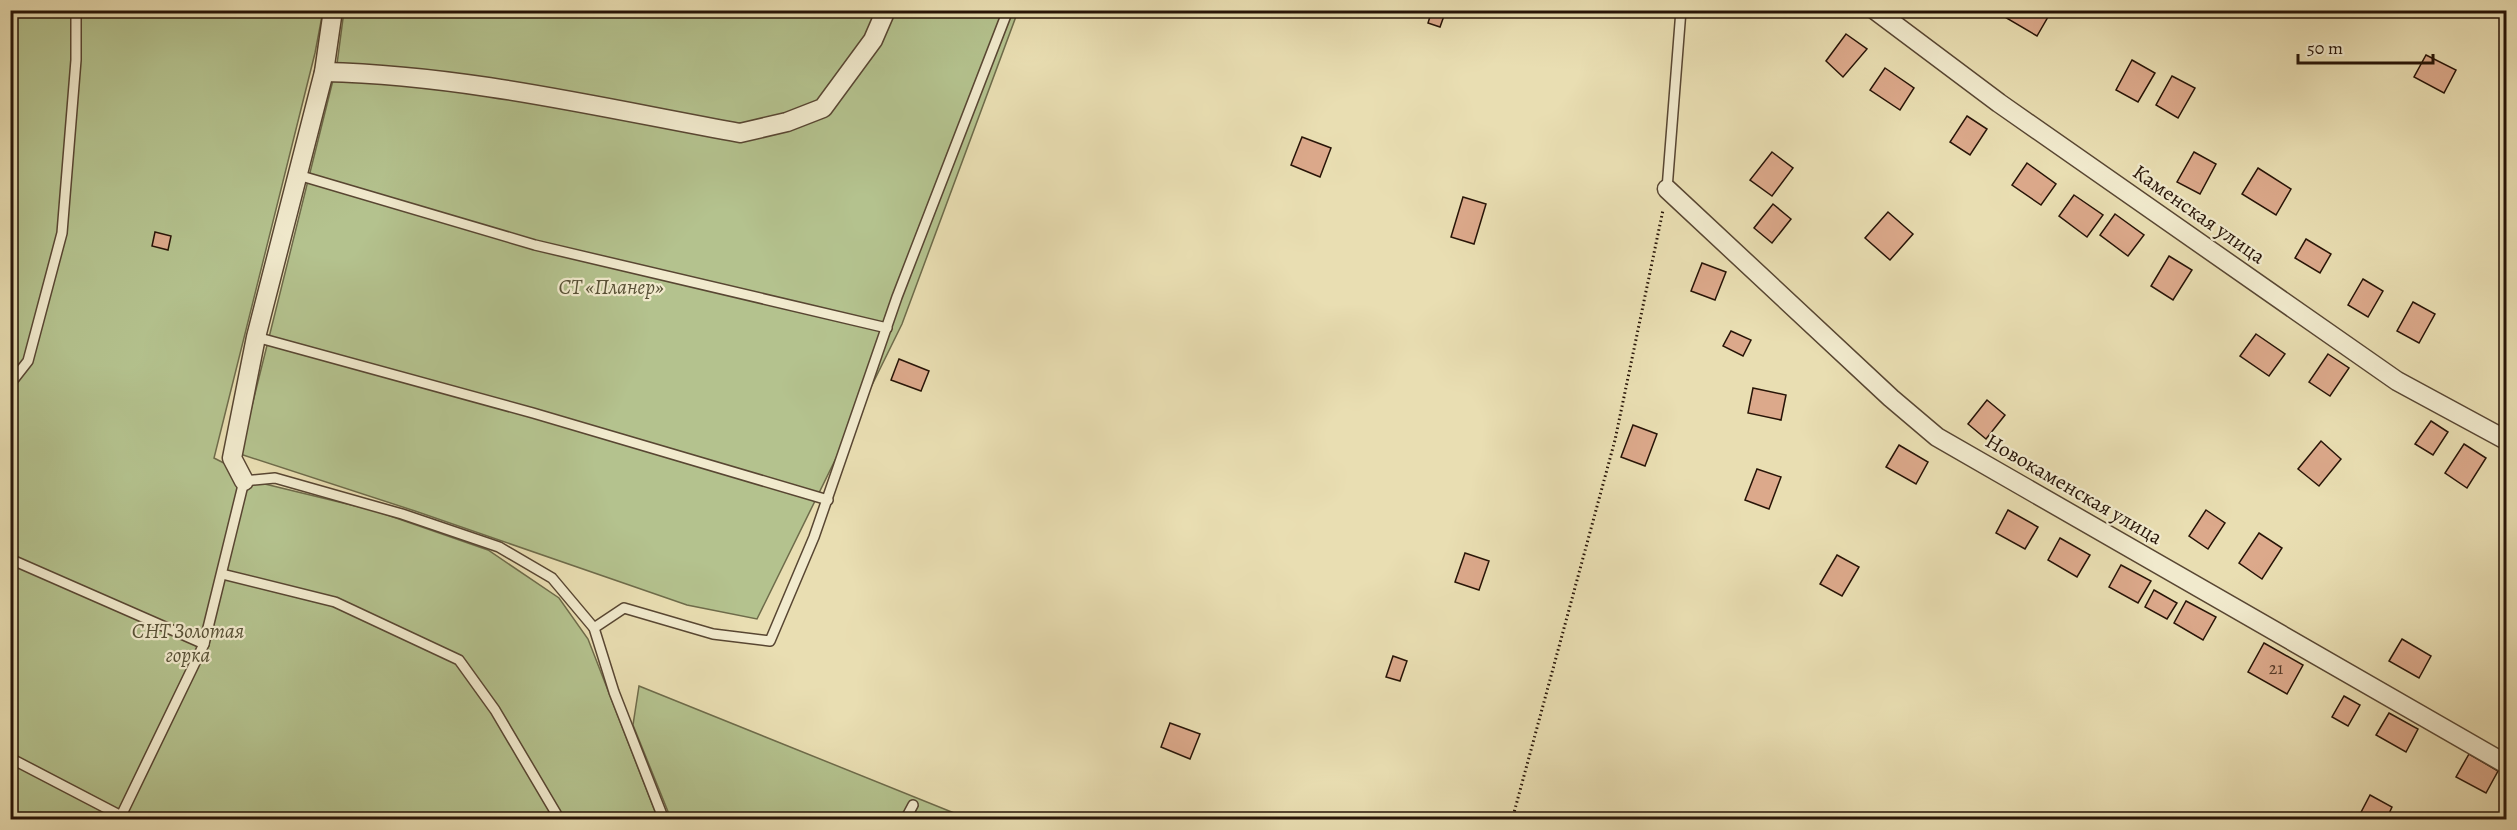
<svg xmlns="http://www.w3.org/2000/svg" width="2517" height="830" viewBox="0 0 2517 830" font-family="Alegreya,serif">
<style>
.green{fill:#b4c28e;stroke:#6e6b4a;stroke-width:1.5}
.building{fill:#dca98b;stroke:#271407;stroke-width:1.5}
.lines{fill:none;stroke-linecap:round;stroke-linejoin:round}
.lane-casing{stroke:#584632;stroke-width:12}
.street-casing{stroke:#584632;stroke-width:21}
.path{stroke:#271407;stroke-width:3;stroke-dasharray:1.5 3;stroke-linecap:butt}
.lane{stroke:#f1eacd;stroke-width:9}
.street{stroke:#f1eacd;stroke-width:18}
.labels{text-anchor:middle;stroke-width:4.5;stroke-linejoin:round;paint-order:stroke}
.number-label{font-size:18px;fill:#543928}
.street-label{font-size:21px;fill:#271407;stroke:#f1eacd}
.park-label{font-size:21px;font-style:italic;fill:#585136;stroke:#f1eacd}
</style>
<rect width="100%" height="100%" fill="#e9deb2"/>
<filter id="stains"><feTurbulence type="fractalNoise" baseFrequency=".00333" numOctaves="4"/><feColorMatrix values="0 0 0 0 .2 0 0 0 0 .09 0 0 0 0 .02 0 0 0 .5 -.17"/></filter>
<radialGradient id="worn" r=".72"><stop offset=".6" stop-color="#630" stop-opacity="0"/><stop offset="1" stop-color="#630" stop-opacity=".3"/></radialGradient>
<g class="green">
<path d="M10 11H323L315 53 214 458 265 484 376 511 488 550 559 598 588 639 658 819H11Z"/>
<path d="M344 11H1018L902 324 757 619 687 605 415 511 240 454 337 64Z"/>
<path d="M639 686 969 819H671L633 725Z"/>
</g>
<g class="building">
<path d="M1432 10 1445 13 1440 27 1428 23Z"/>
<path d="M2006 10H2052L2037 36 2003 16Z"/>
<path d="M1846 34 1867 49 1843 77 1826 61Z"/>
<path d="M2426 55 2456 70 2444 93 2414 77Z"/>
<path d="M2132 60 2155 73 2138 102 2116 90Z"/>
<path d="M1885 68 1914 88 1900 110 1870 90Z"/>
<path d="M2172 76 2195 88 2178 118 2156 105Z"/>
<path d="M1967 116 1987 129 1970 155 1950 142Z"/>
<path d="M1302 137 1331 148 1320 177 1291 165Z"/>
<path d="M1772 152 1793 168 1772 196 1750 180Z"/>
<path d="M2194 152 2216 164 2200 194 2177 182Z"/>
<path d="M2027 163 2056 184 2041 205 2012 185Z"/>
<path d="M2258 168 2291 189 2276 215 2242 194Z"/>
<path d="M2074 195 2103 215 2087 237 2059 216Z"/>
<path d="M1463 197 1486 204 1474 244 1451 237Z"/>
<path d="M1773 204 1791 219 1772 243 1754 228Z"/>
<path d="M1888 212 1913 234 1890 260 1865 238Z"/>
<path d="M2115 214 2144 235 2128 256 2100 235Z"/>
<path d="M155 232 171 236 168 250 152 246Z"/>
<path d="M2306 239 2331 254 2320 273 2295 258Z"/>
<path d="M2169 256 2192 270 2173 300 2151 286Z"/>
<path d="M1702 263 1726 272 1715 300 1691 291Z"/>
<path d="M2363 279 2383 291 2368 317 2348 305Z"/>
<path d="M2413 302 2435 314 2419 343 2397 331Z"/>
<path d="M1731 331 1751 340 1743 356 1723 346Z"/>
<path d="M2256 334 2285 354 2269 376 2240 356Z"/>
<path d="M2328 354 2349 368 2330 396 2309 382Z"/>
<path d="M899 359 929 371 921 391 891 380Z"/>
<path d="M1753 388 1786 395 1781 420 1748 413Z"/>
<path d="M1987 400 2005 415 1986 439 1968 424Z"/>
<path d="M2431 421 2448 432 2433 455 2415 444Z"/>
<path d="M1633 425 1657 434 1645 466 1621 457Z"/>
<path d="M2321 441 2341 459 2319 486 2298 469Z"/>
<path d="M2464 444 2486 458 2467 488 2445 473Z"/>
<path d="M1899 445 1928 462 1916 484 1886 467Z"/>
<path d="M1757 469 1781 477 1769 509 1745 500Z"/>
<path d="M2008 510 2038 527 2025 549 1996 533Z"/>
<path d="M2206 510 2225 523 2208 549 2189 536Z"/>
<path d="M2259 533 2282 548 2262 579 2239 563Z"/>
<path d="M2060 538 2090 555 2077 577 2048 560Z"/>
<path d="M1465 553 1489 561 1479 590 1455 582Z"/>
<path d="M1837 555 1859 567 1842 596 1820 584Z"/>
<path d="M2121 565 2151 581 2138 603 2109 587Z"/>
<path d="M2154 590 2177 603 2167 619 2145 607Z"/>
<path d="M2186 601 2216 617 2203 640 2174 623Z"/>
<path d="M2402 639 2431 656 2419 678 2389 661Z"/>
<path d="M2264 643 2303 665 2287 694 2248 672Z"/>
<path d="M1393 656 1407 661 1400 681 1386 677Z"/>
<path d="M2344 696 2360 705 2348 726 2332 717Z"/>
<path d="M2389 713 2418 729 2406 752 2376 735Z"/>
<path d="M1170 723 1200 734 1190 759 1161 747Z"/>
<path d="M2469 754 2498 771 2486 793 2456 777Z"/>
<path d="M2370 795 2392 807 2386 820H2357Z"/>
</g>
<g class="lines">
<defs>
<g id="lane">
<path d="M298 175 535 245 887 328"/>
<path d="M1667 189 1681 10"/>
<path d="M256 337 533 413 828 500"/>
<path d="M10 384 28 361 62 233 76 60V10"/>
<path d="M10 559 204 644"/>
<path d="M222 574 335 602 459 660 495 710 560 820"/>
<path d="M594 628 624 608 713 634 770 641 814 537 897 297 1008 10"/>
<path d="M10 758 129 820"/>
<path d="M119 820 204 644 244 481 275 478 402 514 499 547 552 578 594 628 614 692 664 820"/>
<path d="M905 820 913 805"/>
</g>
<g id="street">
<path d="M1875 10 1999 103 2397 381 2506 440"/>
<path d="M324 72C465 75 602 108 740 133L787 122 823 108 873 40 886 10"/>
<path d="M1667 189 1891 398 1937 437 2506 764"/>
<path d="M244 481 232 458 256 337 324 72 333 10"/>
</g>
</defs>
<use href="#lane" class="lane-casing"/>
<use href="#street" class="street-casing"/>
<path class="path" d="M1512 820 1615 440 1663 210"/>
<use href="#lane" class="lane"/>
<use href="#street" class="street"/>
</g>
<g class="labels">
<g class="number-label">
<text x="2276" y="674">21</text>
</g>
<g class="street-label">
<text transform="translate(2199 214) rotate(35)" y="7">Каменская улица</text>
<text transform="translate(2074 489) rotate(30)" y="7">Новокаменская улица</text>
</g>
<g class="park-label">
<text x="611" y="294">СТ «Планер»</text>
<text x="188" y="638">СНТ Золотая<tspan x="188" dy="24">горка</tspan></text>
</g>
</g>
<rect width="2517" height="830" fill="none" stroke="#e9deb2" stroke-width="36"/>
<rect x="12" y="12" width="2493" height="806" fill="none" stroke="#271407" stroke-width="3"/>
<rect x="18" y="18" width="2481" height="794" fill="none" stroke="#271407" stroke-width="1.5"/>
<path d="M2298 54v9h135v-9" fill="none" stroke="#271407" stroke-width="3"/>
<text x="2307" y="54" font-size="18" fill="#271407" stroke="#f1eacd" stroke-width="4.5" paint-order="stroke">50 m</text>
<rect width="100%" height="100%" filter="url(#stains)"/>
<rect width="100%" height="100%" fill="url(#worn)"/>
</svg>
